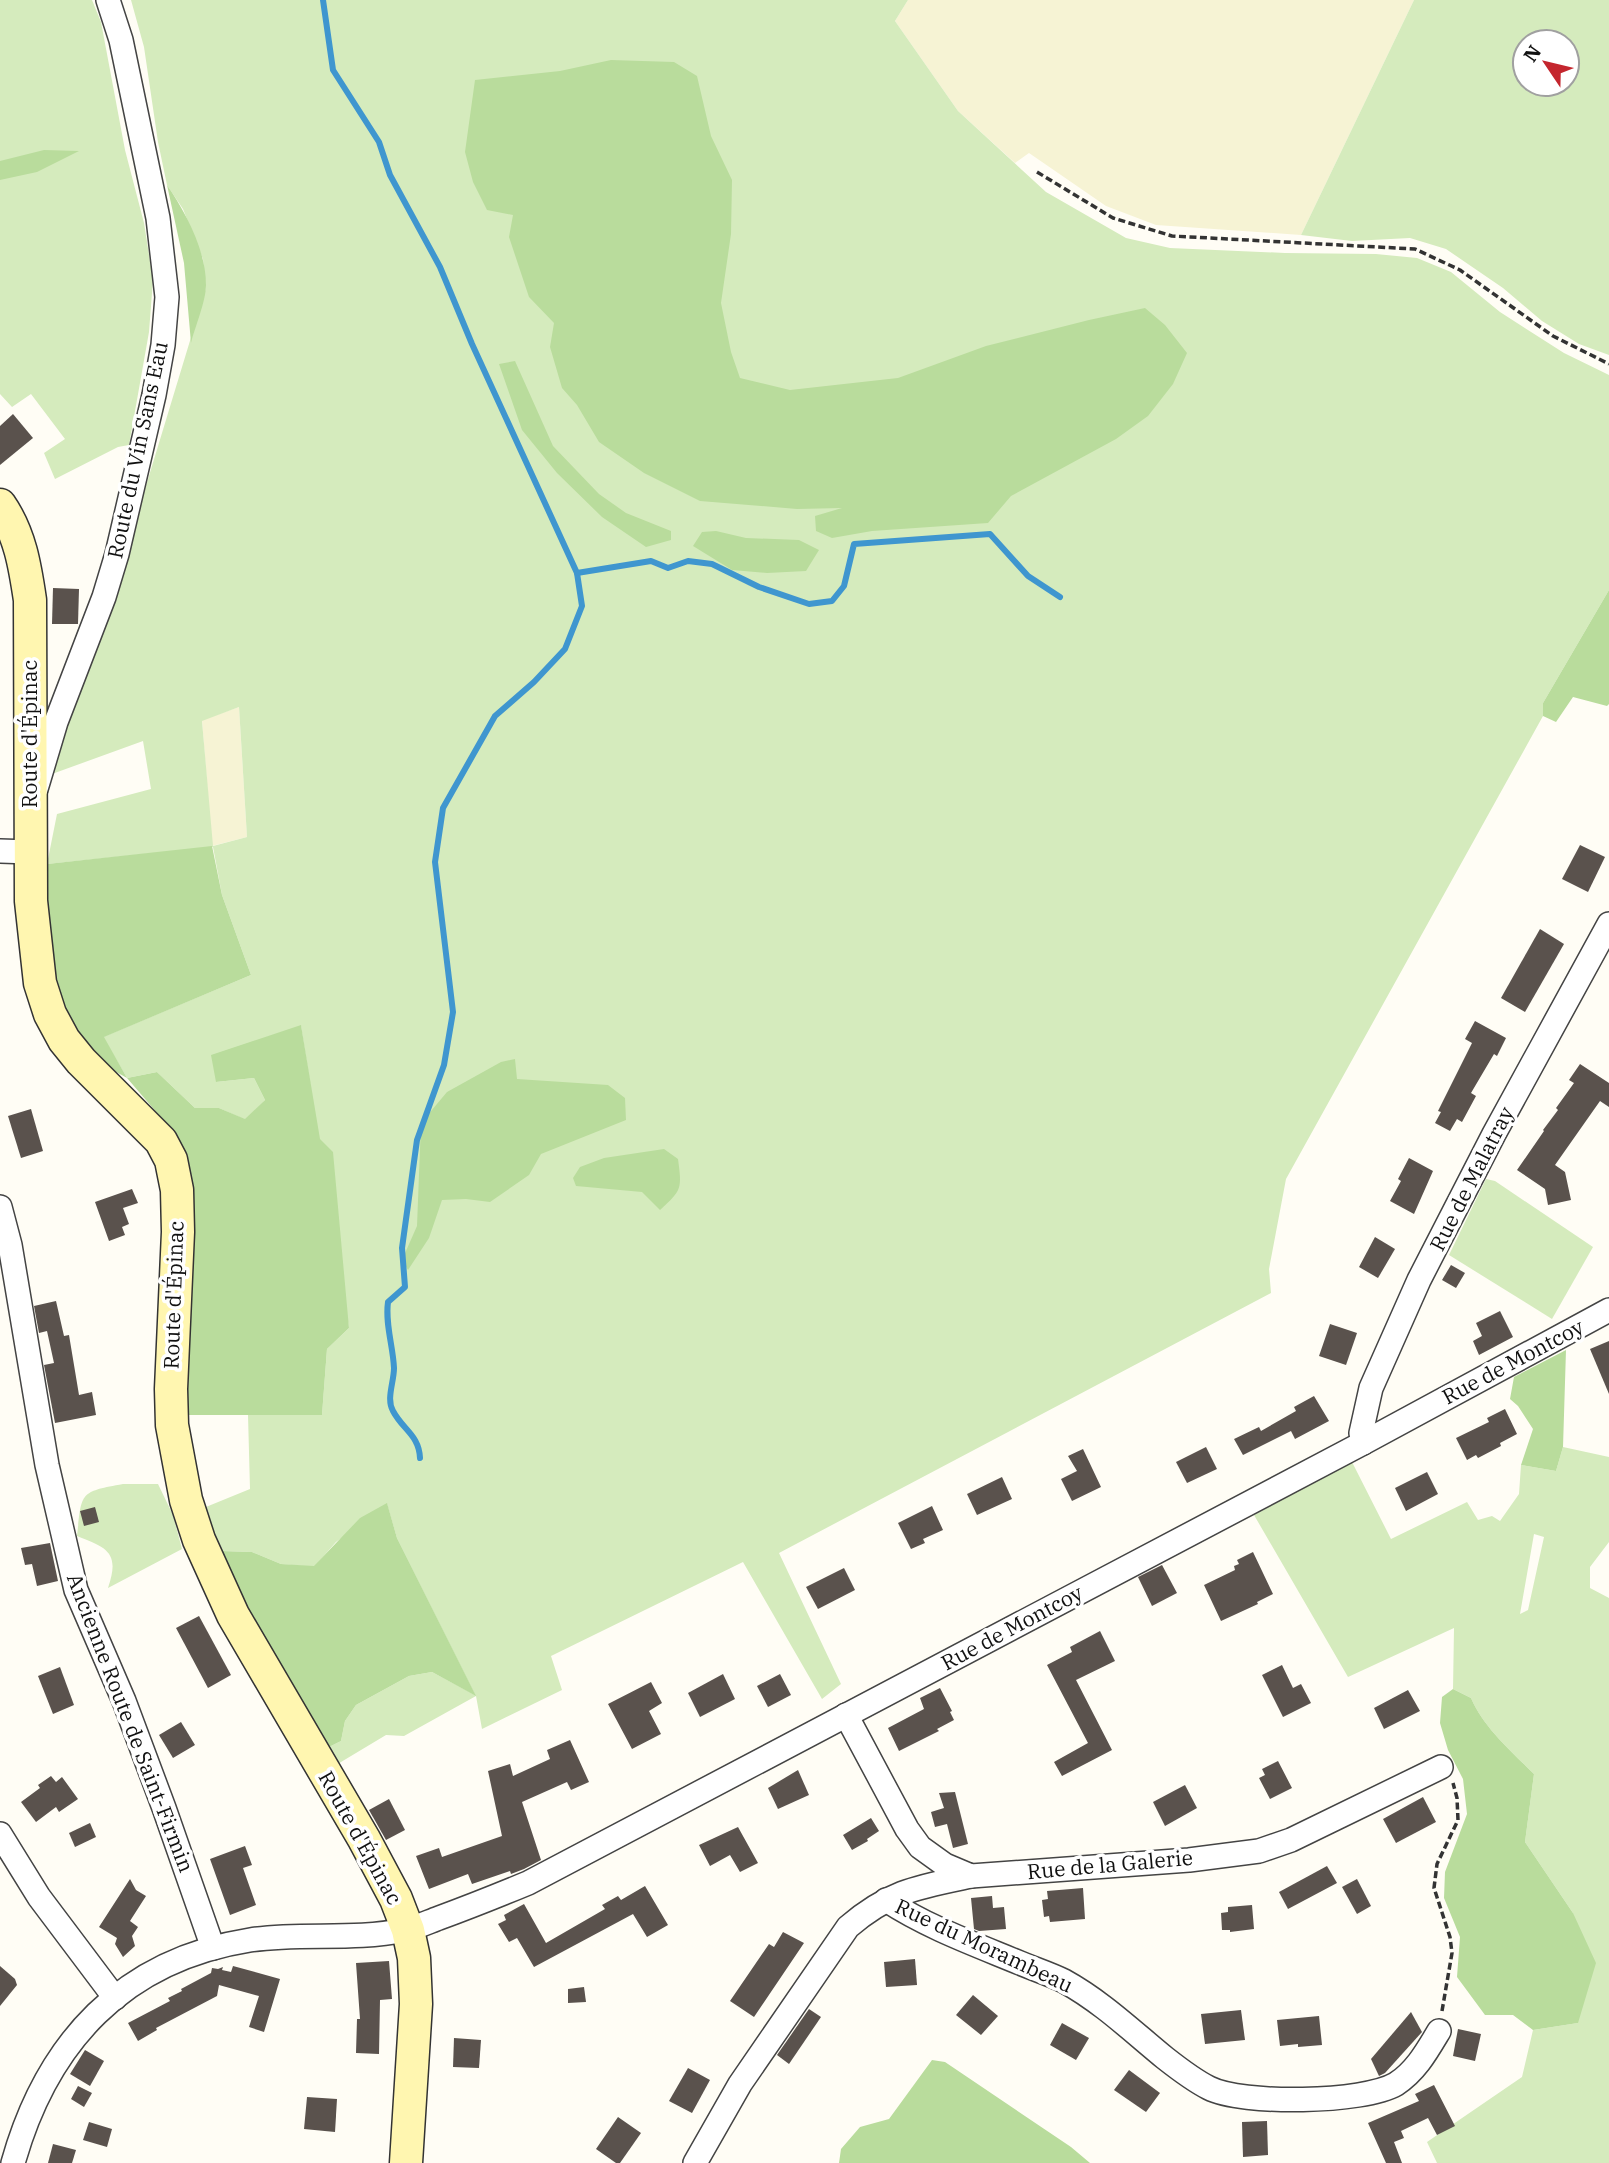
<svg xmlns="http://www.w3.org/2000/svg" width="1609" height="2163" viewBox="0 0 1609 2163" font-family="'IBM Plex Serif',serif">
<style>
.farmland{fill:#f6f3d4}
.green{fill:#d5ebbd;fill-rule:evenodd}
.forest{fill:#b9dc9c}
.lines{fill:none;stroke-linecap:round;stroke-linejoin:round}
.stream{stroke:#3f96cf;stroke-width:6}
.building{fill:#5a524d}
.street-casing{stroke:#444;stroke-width:26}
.secondary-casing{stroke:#333;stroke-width:35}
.path{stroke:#333;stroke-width:3.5;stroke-dasharray:7 3.5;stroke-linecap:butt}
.street{stroke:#fff;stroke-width:23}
.secondary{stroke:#fff6b0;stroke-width:32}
.labels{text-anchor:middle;stroke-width:7;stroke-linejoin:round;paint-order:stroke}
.street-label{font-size:21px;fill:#111;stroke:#fff}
</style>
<rect width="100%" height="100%" fill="#fffdf5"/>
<g class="farmland">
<path d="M908 0H1414L1301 235 1156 225 1106 206 1029 153 1015 163 958 111 895 21Z"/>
<path d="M239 707 247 837 212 846 202 720Z"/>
</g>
<g class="green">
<path d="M0 0H92L101 22 125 150 144 223 153 280 149 332 129 445 118 447 55 479 44 453 65 439 31 394 12 407 0 394Z"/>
<path d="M131 0H908L895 21 958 111 1046 192 1126 238 1170 248 1285 253 1376 254 1417 258 1451 272 1500 312 1564 353 1609 375V590L1543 703V716L1286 1179 1269 1269 1271 1293 779 1553 841 1684 822 1699 743 1562 551 1656 562 1690 482 1729 476 1696 404 1736 386 1735 336 1765 327 1748 341 1741 345 1721 356 1705 409 1676 432 1672 475 1695 397 1538 387 1504 336 1542 314 1567 281 1564 252 1552 221 1551 201 1509 250 1489 248 1415H322L327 1349 349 1328 301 1026 267 1037 216 1082 254 1078 265 1100 246 1120 219 1108H195L157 1072 127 1078 103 1037 251 975 222 895 213 847 47 864 57 814 151 789 143 741 52 774 71 712 108 611 206 288 203 259 183 209 167 185 158 142 144 47ZM239 707 247 837 213 846 202 721Z"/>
<path d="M1414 0H1609V355L1579 344 1542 321 1503 288 1446 249 1410 238 1352 241 1301 235ZM1525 42H1567V84H1525Z"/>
<path d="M1486 1179 1495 1181 1593 1247 1552 1319 1449 1255Z"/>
<path d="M1563 1447 1609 1457V1542L1590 1567V1588L1609 1598V2163H1437L1427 2142 1522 2077 1533 2030 1578 2023 1573 1913 1525 1842 1534 1774C1511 1751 1484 1728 1471 1698L1453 1689 1454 1628 1348 1677 1254 1515 1352 1462 1391 1539 1467 1502 1478 1520 1492 1516 1500 1521 1519 1494 1521 1465 1556 1471ZM1534 1534 1544 1537 1528 1610 1520 1614Z"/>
<path d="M123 1484H158L173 1515 182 1549 108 1588C120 1553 108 1548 77 1536 82 1492 79 1492 123 1484Z"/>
</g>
<g class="forest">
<path d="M611 60 674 62 697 76 711 136 732 180 731 234 721 303 731 352 740 378 790 390 898 378 986 346 1089 320 1145 308 1165 325 1187 353 1173 384 1148 416 1116 439 1011 496 988 523 872 531 832 538 816 531 815 516 842 508 797 509 700 501 644 473 599 442 577 405 562 388 550 347 554 323 529 297 509 237 513 215 487 210 473 182 465 152 475 80 560 71Z"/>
<path d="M44 150 79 151 37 172 0 180V161Z"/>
<path d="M167 185C186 213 206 250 206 285 206 301 195 327 191 343L184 263Z"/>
<path d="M515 361 553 446 599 494 626 513 671 531V540L646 547 602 517 557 473 522 430 499 364Z"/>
<path d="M716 531 746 538 799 540 819 550 806 571 767 573 732 570 693 546 702 532Z"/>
<path d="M1609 590V704L1607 706 1573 697 1556 722 1543 716V703Z"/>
<path d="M212 846 222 895 251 975 104 1037 127 1078 157 1072 195 1108H219L245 1119 265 1100 254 1078 216 1082 211 1055 301 1025 320 1139 333 1152 349 1328 327 1349 322 1415H187L184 1371 193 1187 176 1135 127 1078 102 1064 72 1031 51 980 45 912 47 864Z"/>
<path d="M515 1059 517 1079 608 1085 625 1098 626 1120 541 1154 529 1175 490 1202 466 1199 442 1200 429 1238 408 1270 402 1260 417 1226 421 1123 447 1092 501 1062Z"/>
<path d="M664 1149 678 1159C682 1189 682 1190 660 1210L642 1192 576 1186 573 1178 580 1167 604 1158Z"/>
<path d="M1566 1350 1563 1447 1556 1471 1521 1465 1533 1429 1518 1406 1510 1399 1514 1377Z"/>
<path d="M387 1503 397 1538 476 1696 432 1672 409 1676 356 1705 345 1721 341 1741 327 1748 254 1620 221 1551 252 1552 281 1564 314 1566 360 1518Z"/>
<path d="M1453 1689 1471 1698C1484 1728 1511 1751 1534 1774L1525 1842 1573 1913 1596 1963 1578 2023 1533 2030 1513 2015H1485L1457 1977 1460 1937 1444 1898 1445 1872 1467 1814 1463 1779 1448 1750 1440 1723 1442 1697Z"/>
<path d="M932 2060 945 2062 1071 2147 1090 2163H839L841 2149 860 2127 889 2119Z"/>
</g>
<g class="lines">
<g class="stream">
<path d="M323 0 333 70 379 142 390 175 440 267 472 344 577 573 582 606 565 649 534 682 495 716 443 808 435 862 453 1012 444 1065 417 1140 402 1248 405 1287 388 1302C385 1324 393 1346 394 1368 394 1382 386 1399 393 1411 403 1430 419 1435 420 1458"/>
<path d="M577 573 651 561 668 568 688 561 712 564 759 587 809 604 832 601 844 586 854 544 990 534 1028 576 1060 597"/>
</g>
</g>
<g class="building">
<path d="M13 414 33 438 0 465V426Z"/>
<path d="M53 588 79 589 78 624H52Z"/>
<path d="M1580 845 1605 857 1588 892 1562 879Z"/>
<path d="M1540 929 1564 944 1525 1012 1501 998Z"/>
<path d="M1475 1021 1506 1038 1497 1056 1494 1054 1471 1093 1476 1096 1462 1122 1457 1119 1450 1131 1435 1123 1441 1112 1438 1111 1472 1043 1465 1039Z"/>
<path d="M1580 1064 1609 1083V1107L1600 1101 1555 1165 1565 1172 1571 1200 1548 1205 1545 1189 1517 1170 1544 1131 1543 1130 1558 1110 1556 1108 1574 1083 1569 1080Z"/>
<path d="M31 1109 43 1151 21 1158 8 1116Z"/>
<path d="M1409 1158 1433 1171 1414 1214 1390 1201 1401 1181 1398 1179Z"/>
<path d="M132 1189 138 1203 123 1208 129 1224 122 1227 125 1235 109 1241 95 1202Z"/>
<path d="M1375 1237 1395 1249 1378 1278 1359 1267Z"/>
<path d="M1451 1265 1465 1273 1456 1288 1442 1280Z"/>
<path d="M56 1301 64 1336 69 1335 79 1395 92 1392 96 1415 55 1423 44 1365 54 1363 47 1331 39 1333 34 1306Z"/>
<path d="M1500 1311 1513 1337 1479 1355 1473 1341 1482 1336 1476 1323Z"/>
<path d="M1330 1324 1357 1333 1346 1365 1319 1356Z"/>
<path d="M1609 1341V1394L1590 1349Z"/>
<path d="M1314 1396 1329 1421 1295 1439 1291 1431 1243 1455 1234 1439 1259 1427 1261 1431 1296 1411 1294 1407Z"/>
<path d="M1505 1409 1517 1434 1500 1443 1501 1446 1478 1458 1476 1455 1467 1460 1456 1438 1489 1422 1487 1418Z"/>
<path d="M1206 1447 1217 1469 1187 1483 1176 1462Z"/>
<path d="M1083 1449 1101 1487 1072 1501 1061 1479 1077 1471 1068 1456Z"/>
<path d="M1427 1472 1438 1494 1406 1511 1395 1488Z"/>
<path d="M1002 1477 1012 1499 977 1515 967 1494Z"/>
<path d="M932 1506 943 1530 923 1539 925 1543 911 1549 898 1523Z"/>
<path d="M95 1507 99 1522 84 1526 80 1511Z"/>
<path d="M50 1543 58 1581 37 1586 32 1564 25 1565 21 1548Z"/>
<path d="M1253 1552 1273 1594 1257 1602 1258 1604 1221 1621 1204 1585 1235 1570 1234 1566 1239 1564 1237 1560Z"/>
<path d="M1162 1565 1177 1593 1152 1606 1138 1577Z"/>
<path d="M844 1568 855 1590 818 1609 806 1587Z"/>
<path d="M199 1616 231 1675 208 1688 176 1628Z"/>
<path d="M1100 1631 1115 1661 1076 1680 1112 1750 1062 1776 1054 1762 1088 1743 1047 1665 1072 1652 1070 1647Z"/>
<path d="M1282 1665 1293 1688 1301 1684 1311 1703 1283 1717 1262 1675Z"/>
<path d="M60 1667 74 1705 53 1714 38 1676Z"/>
<path d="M723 1674 735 1699 700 1717 688 1693Z"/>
<path d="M780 1674 791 1695 768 1707 757 1686Z"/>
<path d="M651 1682 662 1703 649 1711 661 1734 632 1749 608 1704Z"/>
<path d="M940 1688 952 1711 950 1712 954 1720 937 1729 939 1731 899 1751 888 1728 924 1709 920 1698Z"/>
<path d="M1408 1690 1420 1711 1384 1729 1374 1708Z"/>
<path d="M181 1722 195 1745 173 1758 159 1735Z"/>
<path d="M570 1740 589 1782 571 1790 567 1782 522 1802 541 1860 524 1869 511 1874 510 1871 472 1884 468 1874 429 1889 416 1856 439 1848 442 1857 502 1836 488 1771 510 1764 513 1776 550 1759 547 1750Z"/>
<path d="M1278 1761 1292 1788 1270 1799 1259 1778 1265 1775 1262 1769Z"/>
<path d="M798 1770 809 1795 778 1809 768 1788Z"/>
<path d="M51 1776 56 1782 62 1777 78 1799 59 1812 56 1807 36 1822 21 1802 40 1788 38 1785Z"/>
<path d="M1185 1785 1197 1808 1165 1826 1153 1802Z"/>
<path d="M955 1792 968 1844 953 1848 947 1824 935 1827 931 1812 944 1808 939 1793Z"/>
<path d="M1423 1797 1436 1822 1396 1843 1383 1819Z"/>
<path d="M389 1799 405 1830 386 1840 369 1810Z"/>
<path d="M871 1818 879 1831 867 1839 868 1841 852 1850 843 1835Z"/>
<path d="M90 1823 96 1837 75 1847 69 1833Z"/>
<path d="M738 1827 758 1863 740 1872 730 1855 710 1866 699 1845Z"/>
<path d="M245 1846 252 1865 243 1868 256 1905 230 1915 210 1859Z"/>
<path d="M1327 1866 1337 1883 1288 1909 1279 1892Z"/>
<path d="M130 1879 136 1890 146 1896 130 1921 138 1927 132 1936 135 1946 123 1957 115 1944 117 1938 99 1927Z"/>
<path d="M1357 1879 1371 1906 1357 1914 1342 1887Z"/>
<path d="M645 1886 668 1925 647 1937 633 1914 534 1967 517 1938 509 1942 498 1924 506 1920 504 1915 524 1904 546 1943 605 1909 602 1905 618 1896 621 1900Z"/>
<path d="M1083 1888 1085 1919 1050 1922 1049 1916 1044 1917 1042 1900 1048 1899 1047 1891Z"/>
<path d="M992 1896 993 1908 1004 1907 1006 1929 979 1931 974 1929 971 1898Z"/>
<path d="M1252 1905 1254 1929 1230 1932V1930H1222L1221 1913 1228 1912V1907Z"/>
<path d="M783 1932 804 1943 754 2017 730 2001 769 1944 774 1947Z"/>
<path d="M915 1959 917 1985 886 1987 884 1962Z"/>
<path d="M389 1961 392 1999 380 2000 379 2054 356 2053 357 2019H360L356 1963Z"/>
<path d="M0 1966 15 1979 17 1985 0 2006Z"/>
<path d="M233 1966 280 1979 264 2032 249 2027 259 1996 219 1985 217 1996 156 2028 157 2030 138 2041 128 2023 170 2001 168 1998 182 1991 181 1989 211 1973 212 1968 218 1969 223 1967 222 1970 231 1972Z"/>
<path d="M584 1987 586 2002 568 2003V1989Z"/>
<path d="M973 1995 998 2016 981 2035 956 2015Z"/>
<path d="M809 2009 821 2017 789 2064 777 2055Z"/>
<path d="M1241 2010 1245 2040 1205 2044 1201 2014Z"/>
<path d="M1411 2012 1422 2032 1385 2073 1379 2076 1371 2059Z"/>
<path d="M1319 2016 1322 2045 1298 2047V2044L1280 2046 1277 2020Z"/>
<path d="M1062 2023 1089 2038 1076 2060 1050 2045Z"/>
<path d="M1458 2029 1481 2034 1475 2061 1453 2056Z"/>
<path d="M454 2038 481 2040 479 2068 453 2067Z"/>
<path d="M85 2050 104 2061 90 2086 70 2074Z"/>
<path d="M688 2068 710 2080 692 2113 669 2101Z"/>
<path d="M1129 2070 1160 2093 1146 2112 1114 2090Z"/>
<path d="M1434 2085 1455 2126 1437 2135 1428 2118 1401 2131 1404 2138 1394 2142 1402 2163H1386L1368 2123 1419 2101 1415 2094Z"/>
<path d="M78 2086 92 2093 84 2107 71 2099Z"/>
<path d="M307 2097 337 2099 335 2132 304 2129Z"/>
<path d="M618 2117 641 2133 620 2163H616L596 2149Z"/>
<path d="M1267 2121 1268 2155 1243 2157 1242 2122Z"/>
<path d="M89 2122 112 2129 107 2147 83 2140Z"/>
<path d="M53 2144 76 2150 72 2163H48Z"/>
</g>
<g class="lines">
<defs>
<g id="street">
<path d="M36 789 56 722 104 597 117 554 154 395 163 345 167 297 158 218 121 40 108 0"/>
<path d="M0 851 30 852"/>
<path d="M0 1207 10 1245 47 1465 76 1590 124 1701 164 1808 213 1948"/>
<path d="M1363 1443 1361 1433 1371 1388 1419 1280 1494 1134 1609 924"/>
<path d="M846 1715 907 1829 920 1847 945 1865 971 1876 1189 1860 1259 1851 1291 1840 1441 1767"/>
<path d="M0 1834 39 1897 115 1998"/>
<path d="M886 1900C927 1927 974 1944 1020 1963 1034 1969 1050 1974 1064 1981 1102 2002 1132 2031 1165 2058 1179 2069 1193 2080 1209 2088 1242 2105 1364 2103 1396 2084 1416 2071 1427 2051 1439 2031"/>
<path d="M13 2163C47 2042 123 1960 250 1940 301 1932 353 1941 404 1930 416 1928 428 1922 439 1918 469 1907 499 1895 528 1883L1363 1443 1609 1310"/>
<path d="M695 2163 740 2084 848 1927C890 1891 918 1887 971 1876"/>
</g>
<path id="secondary" d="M0 505C20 534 25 566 30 600L31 901 40 983 50 1014 64 1040 81 1061 161 1141 171 1160 177 1190 178 1232 171 1389 172 1425 186 1500 199 1540 233 1615 364 1839 396 1899 408 1930 414 1958 416 2004 406 2163"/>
</defs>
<use href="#street" class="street-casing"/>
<use href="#secondary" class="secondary-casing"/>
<g class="path">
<path d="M1037 172 1113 218 1172 236 1415 249 1460 270 1553 336 1609 364"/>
<path d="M1442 2011 1452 1953 1450 1937 1434 1888 1437 1864 1458 1820 1457 1798 1453 1783"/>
</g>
<use href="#street" class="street"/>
<use href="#secondary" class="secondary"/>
</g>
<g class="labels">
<g class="street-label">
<text transform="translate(138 450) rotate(-78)" y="7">Route du Vin Sans Eau</text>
<text transform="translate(30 734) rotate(-90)" y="7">Route d'Épinac</text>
<text transform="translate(1472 1179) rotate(-63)" y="7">Rue de Malatray</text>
<text transform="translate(174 1295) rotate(-88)" y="7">Route d'Épinac</text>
<text transform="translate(1513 1362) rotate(-28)" y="7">Rue de Montcoy</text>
<text transform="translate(1012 1628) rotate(-28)" y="7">Rue de Montcoy</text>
<text transform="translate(130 1723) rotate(69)" y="7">Ancienne Route de Saint-Firmin</text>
<text transform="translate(360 1838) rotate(61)" y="7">Route d'Épinac</text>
<text transform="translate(1110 1865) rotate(-5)" y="7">Rue de la Galerie</text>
<text transform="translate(984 1946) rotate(25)" y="7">Rue du Morambeau</text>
</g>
</g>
<g transform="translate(1546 63) rotate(305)"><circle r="33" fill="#ffffff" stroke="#a0a0a0" stroke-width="2"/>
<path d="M0-5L12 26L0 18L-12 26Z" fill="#c4262e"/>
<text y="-10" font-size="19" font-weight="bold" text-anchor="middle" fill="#111111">N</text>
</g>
</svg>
